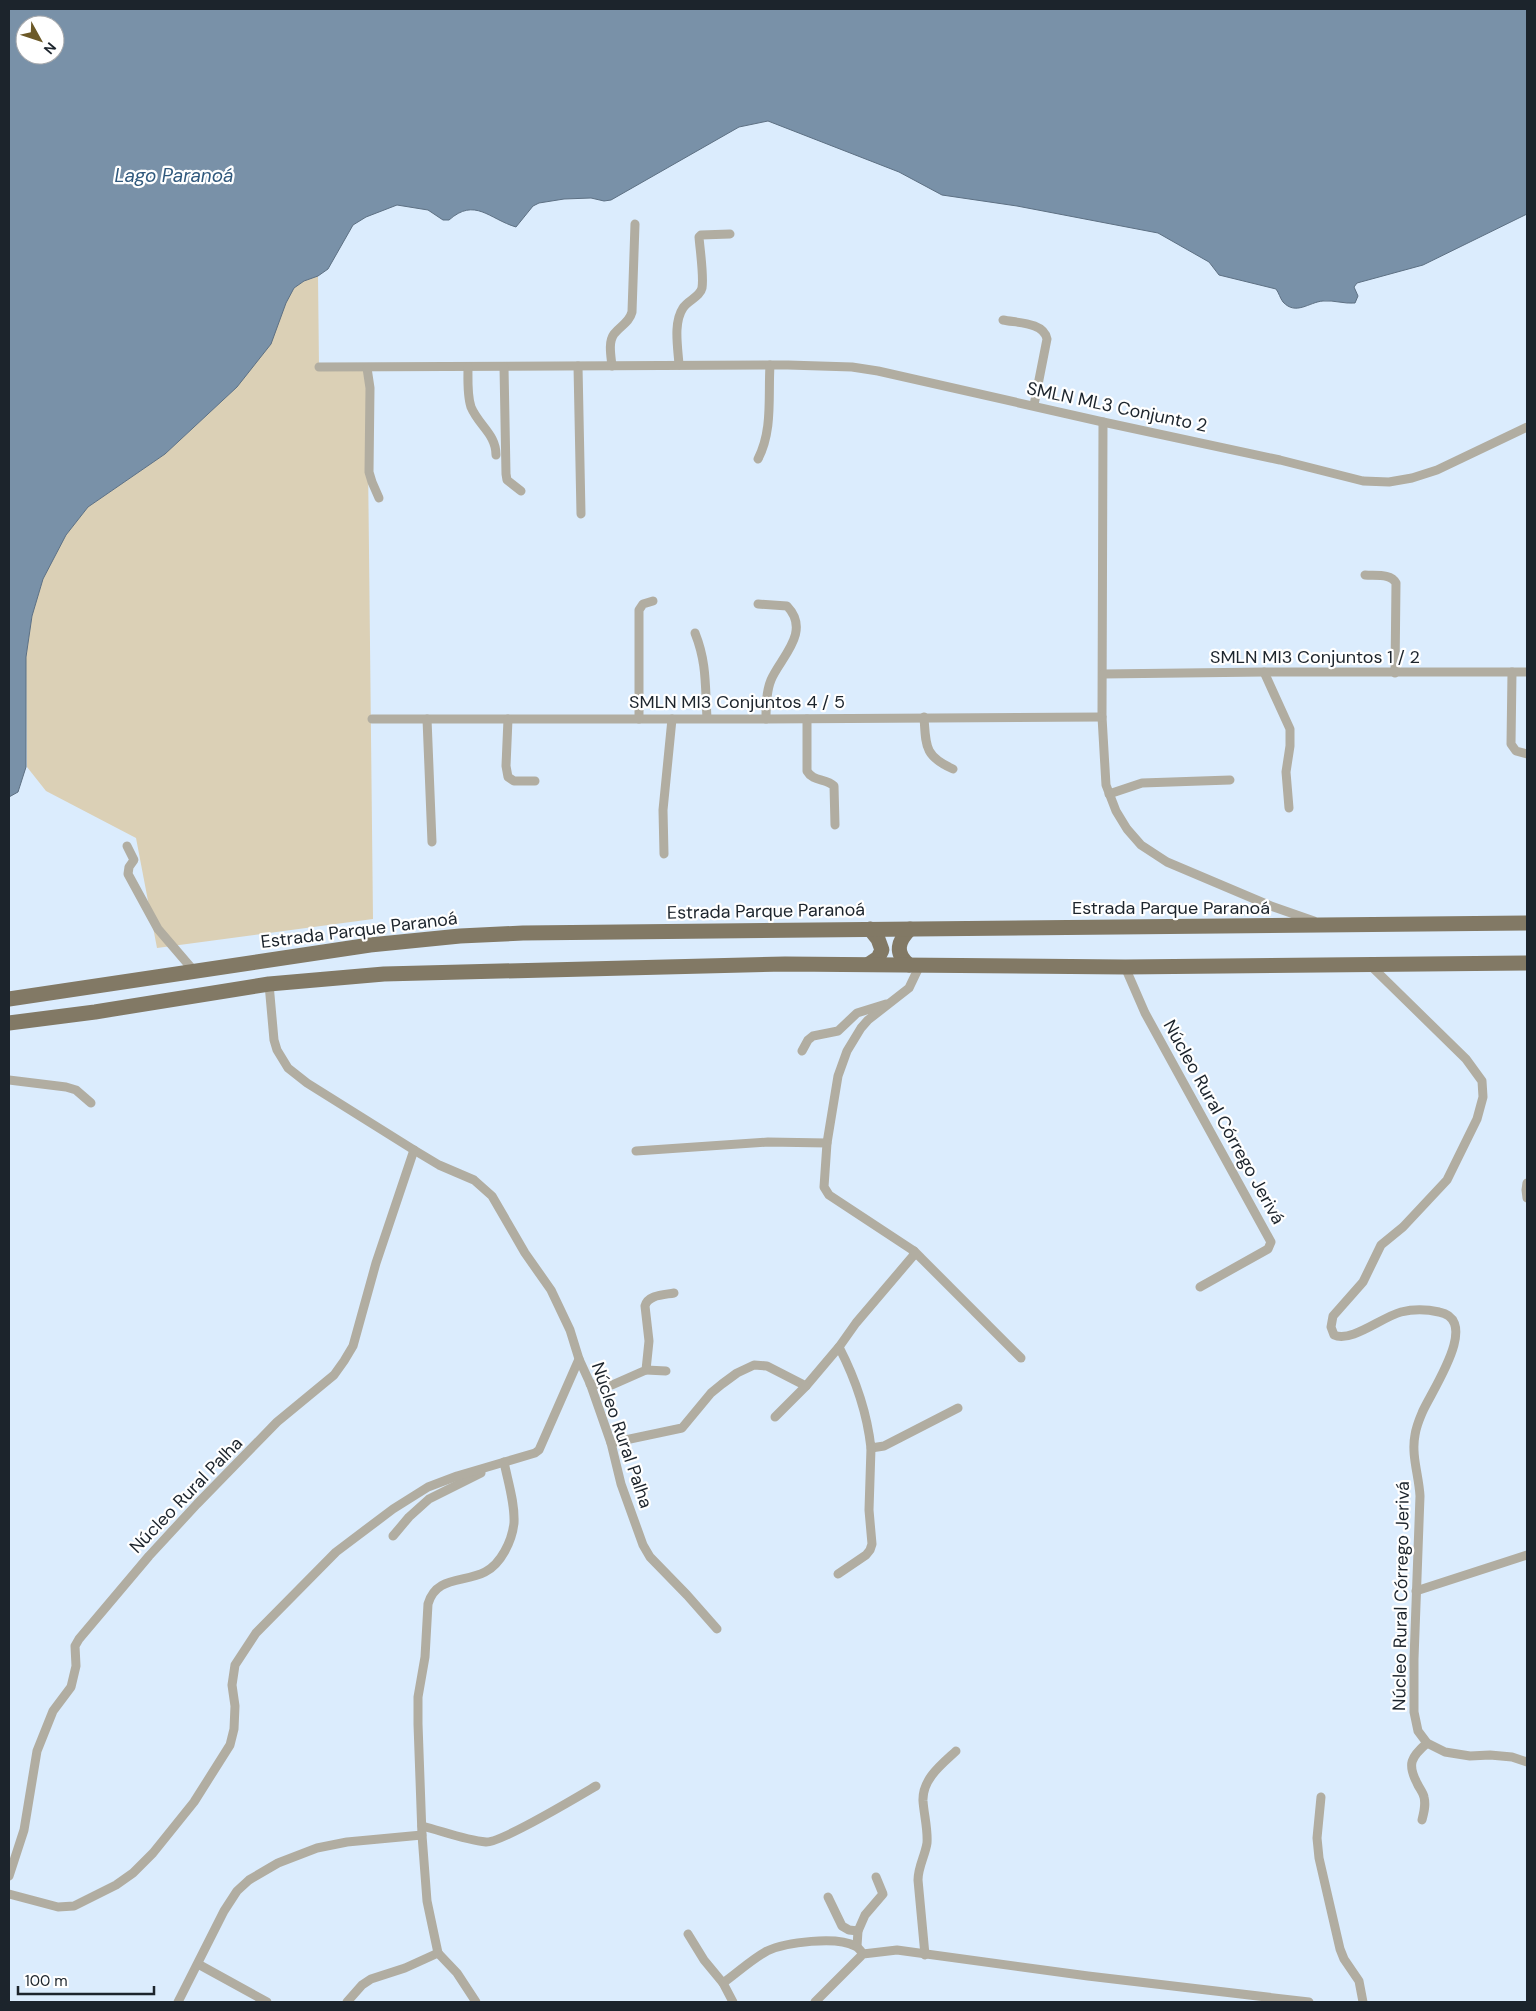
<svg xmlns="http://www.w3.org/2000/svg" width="1536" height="2011" viewBox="0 0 1536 2011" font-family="'DM Sans',sans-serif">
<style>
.green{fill:#dbd0b6}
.water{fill:#7991a8;stroke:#5d7083;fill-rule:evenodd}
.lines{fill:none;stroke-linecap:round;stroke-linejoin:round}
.minor{stroke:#b1ada1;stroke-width:9}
.primary{stroke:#827965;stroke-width:15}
.labels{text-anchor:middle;stroke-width:4.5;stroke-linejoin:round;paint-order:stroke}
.street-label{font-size:18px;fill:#1c242c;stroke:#fff}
.water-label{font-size:19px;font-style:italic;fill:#30597d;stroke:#fff}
</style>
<rect width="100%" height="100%" fill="#dbecfd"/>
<path class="green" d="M318 276 319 367 367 368 373 919 157 948 136 838 46 791 27 767 26 657 32 616 43 579 66 535 88 507 165 454 237 387 294 288 304 281Z"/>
<path class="water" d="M9 9H1527V214L1423 265 1357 283 1354 287 1358 296 1355 303C1344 304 1334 300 1323 301 1309 302 1296 316 1283 302 1280 298 1279 293 1276 289L1219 275 1209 262 1158 233 1017 206 942 195 899 172 768 121 739 127 611 200 604 201 591 198 564 199 539 203 533 206 516 227C489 219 475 197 449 220H443L428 210 397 205 366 217 353 225 328 269 318 276 304 281 294 288 286 303 271 344 237 387 165 454 88 507 66 535 43 579 32 616 26 657V767L18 792 9 797ZM25 25H55V55H25Z"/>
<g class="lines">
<g class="minor">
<path d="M1003 320C1017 323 1044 322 1047 339L1034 405"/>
<path d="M679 365C678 348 673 323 683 308 688 300 700 297 702 288 704 276 700 250 699 237L701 235 730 234"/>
<path d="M578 366 581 514"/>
<path d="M612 366C611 356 608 342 614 334 621 325 629 323 632 312L635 224"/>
<path d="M319 367 788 365 852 367 878 371 1103 422 1280 460 1363 481 1389 482 1412 478 1437 470 1527 427"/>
<path d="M468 367C468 379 467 395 471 407 479 426 496 434 496 455"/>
<path d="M504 367 506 474 507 480 521 491"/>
<path d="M367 368 370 388 369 472 372 482 379 498"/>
<path d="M1103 422 1102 717 1106 785 1116 811 1127 829 1141 845 1167 862 1271 906 1314 921"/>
<path d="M758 459C773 430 768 397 770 365"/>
<path d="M1365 575C1375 576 1391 573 1396 583L1395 673"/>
<path d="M758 604 787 606C812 632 780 658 771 680 766 692 766 707 766 719"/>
<path d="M695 633C707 663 705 686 707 718"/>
<path d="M1264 672 1290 729V746L1286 772 1289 808"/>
<path d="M1512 672 1511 744 1516 751 1527 754"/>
<path d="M1103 674 1264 672H1527"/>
<path d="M924 717C926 746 924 756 953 769"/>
<path d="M372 719H766L1102 717"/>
<path d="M427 719 432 842"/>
<path d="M508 719 506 766 508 777 514 781H535"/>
<path d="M639 719V610L643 604 653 601"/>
<path d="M807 719V771C813 782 826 778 834 786L835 825"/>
<path d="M1109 794 1142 783 1230 780"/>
<path d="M127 846 134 860 129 867 128 874 158 929 194 971"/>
<path d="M664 854 663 810 672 719"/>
<path d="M920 965 909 988 868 1020 861 1028 847 1051 838 1076 827 1143 824 1187 829 1195 914 1251 913 1256 856 1323 839 1347C856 1380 867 1412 871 1448L884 1446 958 1408"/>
<path d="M1370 965 1466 1059 1482 1081 1483 1097 1477 1119 1447 1180 1403 1227 1381 1245 1363 1282 1333 1316 1331 1327 1334 1335C1351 1343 1382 1317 1401 1312 1413 1309 1426 1309 1439 1312 1482 1320 1430 1393 1422 1413 1419 1420 1416 1428 1415 1435 1411 1455 1419 1476 1420 1496L1414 1659V1712L1418 1731 1427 1743 1445 1752 1470 1756 1490 1755 1512 1757 1527 1762"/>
<path d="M1125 967 1145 1013 1271 1242 1268 1249 1200 1287"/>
<path d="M269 984 274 1040 277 1050 288 1068 307 1083 414 1150 439 1165 474 1180 492 1196 525 1253 551 1290 570 1330 579 1359 590 1383 611 1443 621 1484 643 1545 650 1557 687 1595 717 1629"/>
<path d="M802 1051 808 1040 813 1036 838 1031 857 1013 886 1004"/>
<path d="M9 1080 66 1087 76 1090 91 1103"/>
<path d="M636 1151 768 1142 827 1143"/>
<path d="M1527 1183 1526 1190 1527 1198"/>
<path d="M914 1251 1021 1358"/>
<path d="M646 1370 666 1371"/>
<path d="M590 1384 612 1385 646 1370 649 1341 645 1306C648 1295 663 1295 674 1293"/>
<path d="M775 1417 806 1386 839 1347"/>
<path d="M611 1443 682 1428 711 1393 722 1384 737 1373 754 1365 767 1366 806 1386"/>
<path d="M393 1536 409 1517 429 1499 481 1473"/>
<path d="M838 1574 866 1555 870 1550 872 1544 869 1510 871 1448"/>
<path d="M1416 1591 1527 1555"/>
<path d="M1321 1797 1317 1838 1319 1858 1340 1949 1344 1959 1359 1981 1363 2002"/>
<path d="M1422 1820C1424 1812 1426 1805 1424 1797 1423 1792 1419 1788 1417 1783 1407 1764 1411 1757 1427 1743"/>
<path d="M422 1826C442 1831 465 1840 486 1842 501 1843 579 1796 596 1786"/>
<path d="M9 1876 24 1830 37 1751 53 1711 71 1687 76 1666 75 1646 79 1639 149 1556 197 1504 277 1422 334 1375 344 1361 353 1346 376 1263 414 1150"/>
<path d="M9 1894 58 1907 74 1906 116 1885 133 1873 153 1853 194 1802 230 1745 234 1729 235 1706 232 1685 235 1665 256 1633 336 1552 393 1509 428 1487 457 1476 535 1453 539 1450 579 1359"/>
<path d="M828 1897 842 1926 849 1930 858 1931"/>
<path d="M688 1934 704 1960 723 1983C737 1973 752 1959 767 1951 786 1942 837 1936 855 1946 858 1947 861 1951 863 1954"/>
<path d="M857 1946 858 1931 865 1915 883 1894 876 1877"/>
<path d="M438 1953 427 1901 422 1835 418 1724V1697L425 1657 428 1604C436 1576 463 1583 485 1572 501 1564 512 1541 514 1523 515 1503 508 1482 504 1462"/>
<path d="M438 1953 457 1973 476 2002"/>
<path d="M925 1955 918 1880C918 1867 925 1856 927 1843 928 1829 924 1815 923 1801 922 1779 942 1764 956 1751"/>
<path d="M198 1964 267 2002"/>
<path d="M723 1983 733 2002"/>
<path d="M178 2002 224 1911 237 1891 249 1880 278 1863 317 1848 347 1842 422 1835"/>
<path d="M347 2002 362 1985 371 1979 405 1968 438 1953"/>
<path d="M815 2002 863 1954 897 1950 1088 1976 1309 2002"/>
</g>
<g class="primary">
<path d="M869 964 878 958 882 950 878 939 870 929"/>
<path d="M909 965C894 953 898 941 910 929"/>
<path d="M9 999 370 945 460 936 523 933 1527 923"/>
<path d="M9 1023 95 1012 269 984 384 974 785 964 1125 967 1527 963"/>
</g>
</g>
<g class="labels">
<g class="street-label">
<text transform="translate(1117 407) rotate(12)" y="6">SMLN ML3 Conjunto 2</text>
<text x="1315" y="663">SMLN MI3 Conjuntos 1 / 2</text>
<text x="737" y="708">SMLN MI3 Conjuntos 4 / 5</text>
<text x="1171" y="914">Estrada Parque Paranoá</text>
<text transform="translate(766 911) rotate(-1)" y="6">Estrada Parque Paranoá</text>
<text transform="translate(359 930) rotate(-7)" y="6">Estrada Parque Paranoá</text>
<text transform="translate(1224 1122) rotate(61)" y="6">Núcleo Rural Córrego Jerivá</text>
<text transform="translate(622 1435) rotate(71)" y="6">Núcleo Rural Palha</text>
<text transform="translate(186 1495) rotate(-46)" y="6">Núcleo Rural Palha</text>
<text transform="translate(1401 1596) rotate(-89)" y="6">Núcleo Rural Córrego Jerivá</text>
</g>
<g class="water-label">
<text x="174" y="182">Lago Paranoá</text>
</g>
</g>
<rect width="1536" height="2011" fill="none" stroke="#1c242c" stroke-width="20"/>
<g transform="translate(40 40) rotate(130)"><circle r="24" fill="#ffffff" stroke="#a4a7ab"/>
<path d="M0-4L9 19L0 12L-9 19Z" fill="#6c5927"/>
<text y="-8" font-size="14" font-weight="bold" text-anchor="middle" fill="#1c242c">N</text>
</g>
<path d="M18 1986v8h136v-8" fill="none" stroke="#1c242c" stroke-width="2.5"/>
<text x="25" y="1986" font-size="15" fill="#1c242c" stroke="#ffffff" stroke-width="4" paint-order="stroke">100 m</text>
</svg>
